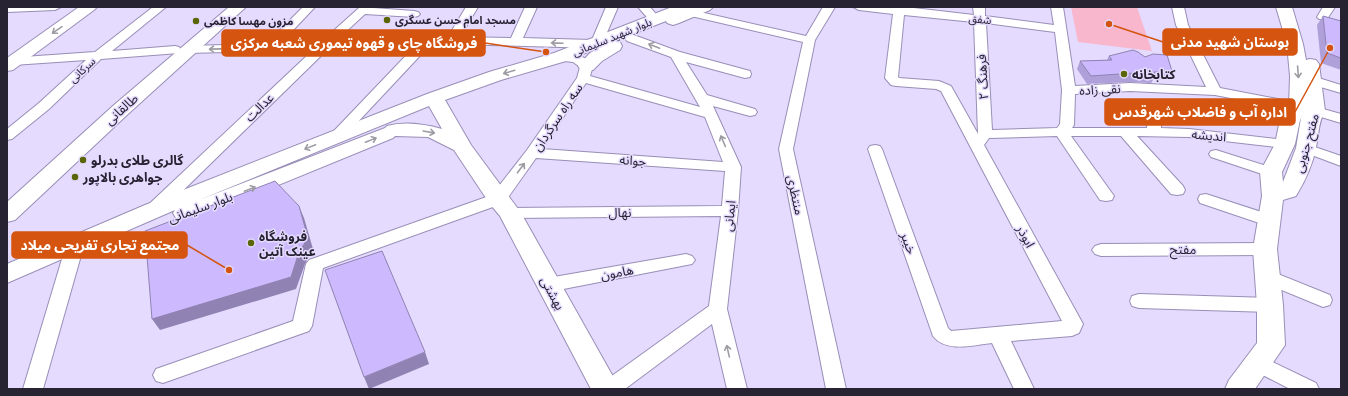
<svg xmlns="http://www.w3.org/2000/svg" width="1348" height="396" viewBox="0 0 1348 396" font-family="'Source Serif 4','Noto Sans Arabic',serif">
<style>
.green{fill:#f8b7cd}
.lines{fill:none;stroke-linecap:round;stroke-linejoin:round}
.street-casing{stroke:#998eb7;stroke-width:2}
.secondary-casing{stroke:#998eb7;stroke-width:2}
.street{fill:#fff;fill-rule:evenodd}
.secondary{fill:#fff;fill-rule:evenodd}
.wall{fill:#b0a0da}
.shaded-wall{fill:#9082b2}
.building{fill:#cdbafe;stroke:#9082b2}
.oneway{stroke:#9e9ca3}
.poi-dot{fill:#5a6508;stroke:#e4dbfe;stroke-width:1.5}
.labels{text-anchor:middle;stroke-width:3;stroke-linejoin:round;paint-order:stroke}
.far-street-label{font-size:11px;fill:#272333;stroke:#e4dbfe}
.far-poi-label{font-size:11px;font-weight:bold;fill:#272333;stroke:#e4dbfe;text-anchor:start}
.poi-label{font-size:13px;font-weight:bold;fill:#272333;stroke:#e4dbfe;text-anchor:start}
.street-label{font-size:13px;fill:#272333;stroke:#e4dbfe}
.leader{fill:none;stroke:#d55410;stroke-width:1.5}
.callout-dot{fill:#d55410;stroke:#e4dbfe;stroke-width:1.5}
.callout{fill:#d55410;stroke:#d55410;stroke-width:1.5}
.callout-label{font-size:14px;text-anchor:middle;font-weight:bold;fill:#fff}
</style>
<rect width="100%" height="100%" fill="#e4dbfe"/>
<path class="green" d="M1071 7H1137L1152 51 1078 42Z"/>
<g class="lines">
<defs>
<g id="street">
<path d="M7 7H61L55 10 7 12Z"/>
<path d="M153 7H166L112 51 175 46 179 47 181 50 179 53 101 59 49 109 12 139 7 140V129L39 103 86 60 13 65 9 64 7 61 9 58 95 52Z"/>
<path d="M303 7H315L280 44 321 42 360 7 414 11 418 12 420 14 418 16 414 17 365 14 336 41 448 37 466 7H478L460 37 511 38 525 7H537L523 38 592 40 606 7H618L602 44 600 47 596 48 452 44 430 45 341 140 336 141 331 140 329 137 331 134 416 45 328 49 159 214 153 215 147 214 145 210 147 206 313 50 188 53 184 52 182 49 184 46 266 44Z"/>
<path d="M638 7H650L661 20 659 22H651Z"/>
<path d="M823 7H835L815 40 793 149 846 389H826L779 149 803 42 691 16 685 13 691 10 806 36Z"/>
<path d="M853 7H905L974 15 973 7H985V16L1054 25 1051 7H1063L1075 86 1130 83 1206 87 1176 25 1172 7H1184L1188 25 1220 88 1298 103 1303 104 1305 107 1303 110 1298 111 1215 95 1130 91 1075 94 1074 125 1072 128H1147V110L1149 107 1154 106 1159 107 1161 110V128L1189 129 1285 140 1290 141 1292 144 1290 147 1285 148 1189 137 1137 136 1183 186 1185 190 1183 194 1177 195 1171 194 1121 136H1071L1114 196 1112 200 1106 201 1100 200 1057 136 989 138 984 145 1083 324 1079 333 1072 336 1011 341 1034 389H1014L992 343C974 345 946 353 933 336L868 149 870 146 875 145 880 146 882 149 948 328 951 331 1062 321 941 91 936 89 896 86 891 85 885 78 893 14 859 10ZM904 15 974 22 978 134 951 86 939 81 899 78 898 77ZM986 23 1055 32 1062 90 1060 124 1057 128 992 130Z"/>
<path d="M1323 7H1335L1327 19H1319L1317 17Z"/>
<path d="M631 34 680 52 750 71 751 74 750 77 745 78 686 62 707 95 755 109 757 112 755 115 750 116 713 106 741 167 738 211 727 309 747 389H727L712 324 625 389H599L602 383 709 306 721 216 510 218 504 217 502 213 504 209 510 208 722 206 725 171 536 158 504 203 323 268 312 326 309 331 163 383 156 381 153 375 156 369 293 321 306 264 309 260 492 195 527 150 577 78 580 67 573 62 556 60 554 57 556 54C568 51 586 55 593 66L590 76 700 107 671 57 627 41 625 38 627 35ZM586 83 705 117 723 162 542 149Z"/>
<path d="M1312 76 1341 85V93L1307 83 1306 80 1307 77Z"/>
<path d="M1316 107 1341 114V123L1311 114 1309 111 1311 108Z"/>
<path d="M1306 144 1341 156V166L1301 151 1299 148 1301 145Z"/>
<path d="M1216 150 1276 169 1279 172 1276 175 1271 177 1211 157 1209 154 1211 151Z"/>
<path d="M1206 194 1277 217 1279 221 1277 225 1271 227 1200 203 1198 199 1200 195Z"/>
<path d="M1265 243 1271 245 1274 249 1271 253 1265 255 1101 256 1095 254 1092 250 1095 246 1101 244Z"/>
<path d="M71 253 77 255 80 259 43 389H23L62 259 65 255Z"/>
<path d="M686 254 692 256 695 260 692 264 548 292 542 290 539 285 542 280 548 278Z"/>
<path d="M1268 270 1330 295 1332 300 1330 305 1323 307 1262 282 1259 277 1262 272Z"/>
<path d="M1139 294 1270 298 1277 300 1279 305 1277 310 1270 312 1139 308 1132 306 1130 301 1132 296Z"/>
<path d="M1258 355 1316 383 1319 389H1290L1251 369 1248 363 1251 357Z"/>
</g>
<g id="secondary">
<path d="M79 7H97L94 10 13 70 7 71V58Z"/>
<path d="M229 7H246L128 114 15 220 7 222V202L114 105Z"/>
<path d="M672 7H713L710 10 679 23 673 25 667 23 666 21 615 41 620 42 622 46 620 50 602 61 593 70 587 71 581 70 578 66 590 53 602 46 566 61 501 80 445 100 471 145 521 213 620 389H591L500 216 490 204 454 150 428 137 395 136 393 138 237 202 184 220 176 218 173 213 175 210 7 283V264L145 205 427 94 489 72 554 53ZM429 106 442 129C424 124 405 121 387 126L385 128 199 200Z"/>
<path d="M1276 7H1292L1303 44 1306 60 1310 59 1316 60 1319 64 1325 111C1318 122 1319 134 1316 147 1313 164 1305 181 1296 196L1283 200 1277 249 1283 305 1285 345 1255 389H1225L1229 380 1257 343V305L1253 249 1262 196 1260 172 1275 144 1280 120 1289 107 1290 76 1287 44ZM1306 109 1301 118 1296 148 1283 182 1282 172 1295 144 1300 120Z"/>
</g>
</defs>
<use href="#street" class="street-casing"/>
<use href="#secondary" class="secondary-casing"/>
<use href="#street" class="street"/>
<use href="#secondary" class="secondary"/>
</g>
<g class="wall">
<path d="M1323 16 1341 21V70L1321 63 1317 25Z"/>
<path d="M1109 56 1145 57 1172 71 1168 79 1153 80 1151 83 1130 82 1087 84 1077 69 1080 61 1107 60Z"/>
</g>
<g class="shaded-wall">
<path d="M299 206 304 218 313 249 305 264 296 289 160 330 152 319Z"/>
<path d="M425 352 429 364 369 389 364 377Z"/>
</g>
<g class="building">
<path d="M1323 16 1341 21V58L1327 53Z"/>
<path d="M1133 50 1138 52 1145 57 1153 54 1167 55 1172 71 1154 72 1155 74 1134 73 1091 76 1080 61 1112 60 1109 56Z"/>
<path d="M275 181 299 206 308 238 299 252 291 277 152 319 145 231Z"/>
<path d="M382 251 425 352 364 377 325 270Z"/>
</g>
<defs><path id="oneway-shaft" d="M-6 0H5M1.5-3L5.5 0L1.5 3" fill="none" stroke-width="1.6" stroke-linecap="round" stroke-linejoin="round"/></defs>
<g class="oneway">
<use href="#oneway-shaft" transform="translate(57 30) rotate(145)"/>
<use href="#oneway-shaft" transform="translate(557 43) rotate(-178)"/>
<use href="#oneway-shaft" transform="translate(654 46) rotate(-159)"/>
<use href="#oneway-shaft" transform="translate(215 49) rotate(179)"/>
<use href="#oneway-shaft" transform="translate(509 72) rotate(164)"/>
<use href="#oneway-shaft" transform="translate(1298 72) rotate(86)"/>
<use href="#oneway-shaft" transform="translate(429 132) rotate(10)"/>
<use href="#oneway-shaft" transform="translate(371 140) rotate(-22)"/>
<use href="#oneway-shaft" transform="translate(723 141) rotate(-113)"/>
<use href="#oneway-shaft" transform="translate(310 147) rotate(158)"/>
<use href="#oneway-shaft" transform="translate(521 168) rotate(-53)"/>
<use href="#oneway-shaft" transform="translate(250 189) rotate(-22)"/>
<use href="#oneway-shaft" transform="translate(728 351) rotate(-103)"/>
</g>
<g class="poi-dot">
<circle cx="387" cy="20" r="4"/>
<circle cx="196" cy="21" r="4"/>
<circle cx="1124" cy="74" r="4"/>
<circle cx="83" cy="160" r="4"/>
<circle cx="75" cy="177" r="4"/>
<circle cx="251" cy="243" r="4"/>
</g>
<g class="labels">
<g class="far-street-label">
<text transform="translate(980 19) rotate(6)" y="4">شفق</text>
<text transform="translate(612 37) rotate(-22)" y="4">بلوار شهید سلیمانی</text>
<text transform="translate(82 70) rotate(-43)" y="4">سرکانی</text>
</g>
<g class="far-poi-label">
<text x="395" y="24">مسجد امام حسن عسگری</text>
<text x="204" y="25">مزون مهسا کاظمی</text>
</g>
<g class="poi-label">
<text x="1132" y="79">کتابخانه</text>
<text x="91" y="165">گالری طلای بدرلو</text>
<text x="83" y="182">جواهری بالاپور</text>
<text x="259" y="241">فروشگاه<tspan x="259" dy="15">عینک آتین</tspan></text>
</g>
<g class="street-label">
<text transform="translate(982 77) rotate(-93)" y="5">فرهنگ ۲</text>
<text transform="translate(1100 89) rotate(-3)" y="5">نقی زاده</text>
<text transform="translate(259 107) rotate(-44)" y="5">عدالت</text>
<text transform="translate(121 109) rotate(-42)" y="5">طالقانی</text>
<text transform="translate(557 117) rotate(-56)" y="5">سه راه سرگردان</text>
<text transform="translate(1209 135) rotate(5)" y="5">اندیشه</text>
<text transform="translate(1306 143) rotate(-74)" y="5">مفتح جنوبی</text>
<text transform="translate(633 160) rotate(4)" y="5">جوانه</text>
<text transform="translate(796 195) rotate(78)" y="5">منتظری</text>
<text transform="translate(200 207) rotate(-20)" y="5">بلوار سلیمانی</text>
<text x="620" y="217">نهال</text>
<text transform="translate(729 216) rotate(-84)" y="5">ایمانی</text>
<text transform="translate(1026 236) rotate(62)" y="5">ابوذر</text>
<text transform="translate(909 243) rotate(70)" y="5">خیبر</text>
<text x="1183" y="254">مفتح</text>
<text transform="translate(617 272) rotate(-10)" y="5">هامون</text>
<text transform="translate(553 293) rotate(61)" y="5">بهشتی</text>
</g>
</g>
<path class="leader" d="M1109 24L1163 42M546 52L485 43M1330 48L1295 112M229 270L187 245"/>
<g class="callout-dot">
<circle cx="1109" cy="24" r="4"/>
<circle cx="546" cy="52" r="4"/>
<circle cx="1330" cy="48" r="4"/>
<circle cx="229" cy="270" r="4"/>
</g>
<g class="callout">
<rect x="1163" y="29" width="134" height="26" rx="4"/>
<rect x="222" y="30" width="263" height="26" rx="4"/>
<rect x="1105" y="99" width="190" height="26" rx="4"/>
<rect x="12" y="232" width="175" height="26" rx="4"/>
</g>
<g class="callout-label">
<text x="1230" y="47">بوستان شهید مدنی</text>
<text x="354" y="48">فروشگاه چای و قهوه تیموری شعبه مرکزی</text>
<text x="1200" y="117">اداره آب و فاضلاب شهرقدس</text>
<text x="100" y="250">مجتمع تجاری تفریحی میلاد</text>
</g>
<rect width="1348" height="396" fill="none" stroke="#272333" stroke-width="16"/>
</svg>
